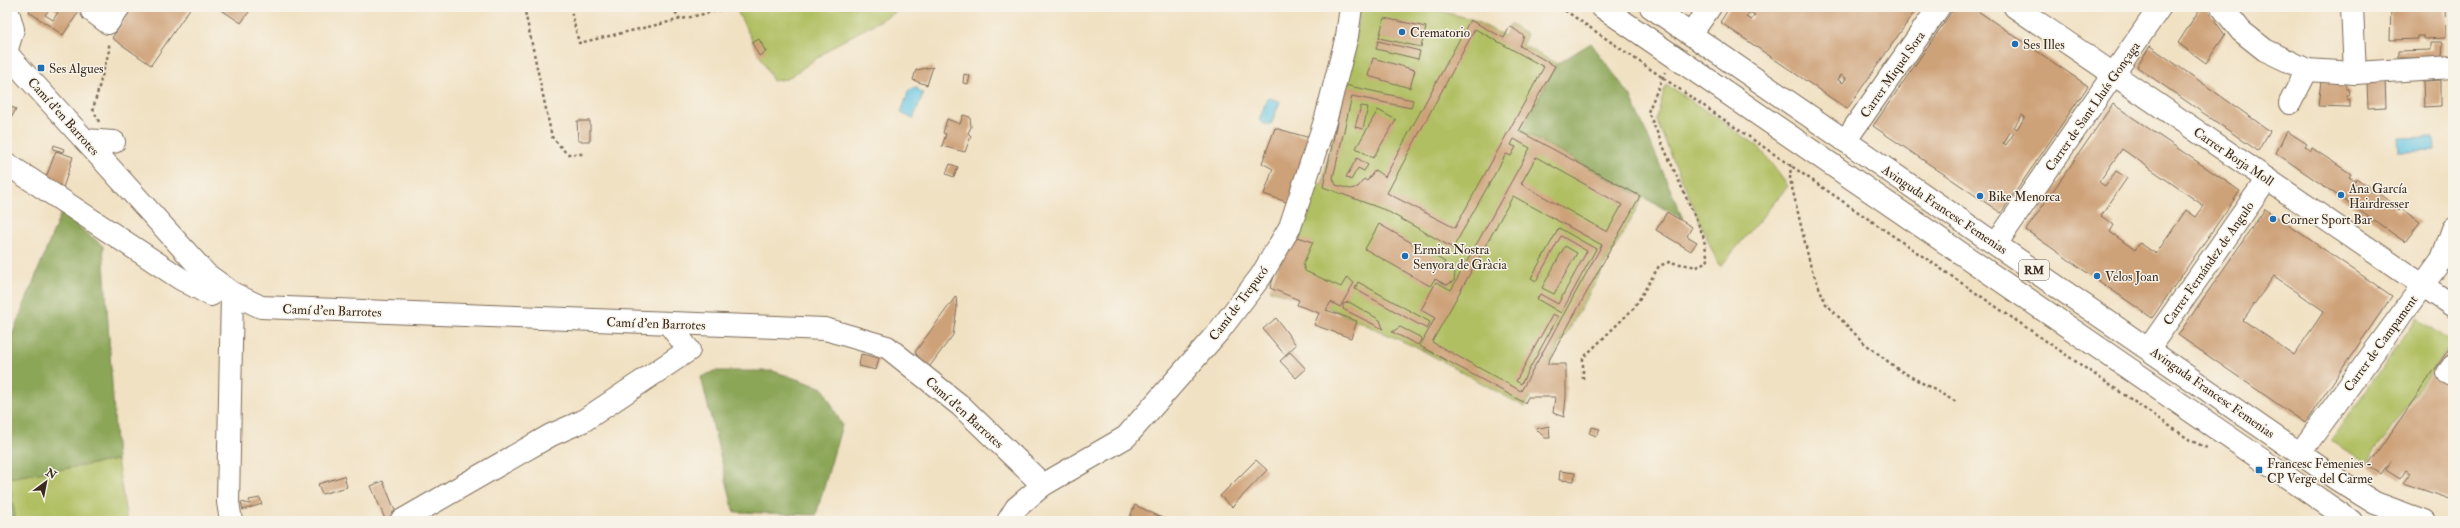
<svg xmlns="http://www.w3.org/2000/svg" width="2460" height="528" viewBox="0 0 2460 528" font-family="'IM FELL Double Pica',serif">
<style>
.green{fill:#b0bf62;stroke:#767440}
.forest{fill:#8ca658;stroke:#64683b}
.water{fill:#66c6e4;stroke:#507881}
.building{fill:#cea279;fill-rule:evenodd}
.lines{fill:none;stroke-linecap:round;stroke-linejoin:round}
.minor-casing{stroke:#7b6a58;stroke-width:24}
.major-casing{stroke:#7b6a58;stroke-width:24}
.path{stroke:#7b6a58;stroke-width:2.5;stroke-dasharray:3 3;stroke-linecap:butt}
.minor{stroke:#fff;stroke-width:22}
.major{stroke:#fff;stroke-width:22}
.poi-dot{fill:#1f6fb2;stroke:#f7f3e8;stroke-width:1.5}
.labels{text-anchor:middle;stroke-width:3;stroke-linejoin:round;paint-order:stroke}
.shield{fill:#f7f3e8;stroke:#73665b;stroke-width:1}
.shield-label{font-size:12px;font-weight:bold;fill:#3b2a1e}
.poi-label{font-size:13px;fill:#3b2a1e;stroke:#f7f3e8;text-anchor:start}
.street-label{font-size:13px;fill:#3b2a1e;stroke:#f7f3e8}
</style>
<rect width="100%" height="100%" fill="#f7f3e8"/>
<filter id="ink" filterUnits="userSpaceOnUse"><feTurbulence type="fractalNoise" baseFrequency=".025" numOctaves="2"/><feDisplacementMap in="SourceGraphic" scale="8" xChannelSelector="R" yChannelSelector="G"/><feConvolveMatrix kernelMatrix="1 2 1 2 8 2 1 2 1" color-interpolation-filters="sRGB"/></filter>
<filter id="wash" filterUnits="userSpaceOnUse"><feTurbulence type="fractalNoise" baseFrequency=".012" numOctaves="4" result="noise"/><feDisplacementMap in="SourceGraphic" scale="16" xChannelSelector="R" yChannelSelector="G"/><feGaussianBlur stdDeviation="0.9" result="paint"/><feColorMatrix in="noise" values="0 0 0 0 0 0 0 0 0 0 0 0 0 0 0 0 0 1.4 0 .05"/><feComposite in="paint" operator="in"/></filter>
<g filter="url(#wash)">
<rect width="100%" height="100%" fill="#f1e1c3"/>
<g class="green">
<path d="M735 7H905L837 44 787 79 773 81Z"/>
<path d="M1361 7H1425L1471 19 1505 36 1510 24 1527 35 1522 45 1557 64 1522 131 1644 196 1525 407 1422 350 1322 305 1270 290 1312 181 1322 185Z"/>
<path d="M1666 84 1758 146 1788 186 1721 266 1718 264 1656 120Z"/>
<path d="M2417 318 2452 343 2366 463 2331 440Z"/>
<path d="M117 460 127 521H16L8 478Z"/>
</g>
<g class="forest">
<path d="M1591 43 1631 97 1683 219 1522 131 1557 64Z"/>
<path d="M61 213 103 246 117 460 8 478 16 521H7V339L10 340Z"/>
<path d="M714 371H773L823 388 842 425 816 515 734 512 701 377Z"/>
</g>
<g class="water">
<path d="M915 88H917L923 94 913 119 901 113 909 90Z"/>
<path d="M1268 97 1280 102 1271 124H1264L1259 120Z"/>
<path d="M2434 137 2435 150 2399 151 2398 138Z"/>
</g>
<g id="blocks">
<g class="building">
<path d="M31 7H51L45 15 53 20 58 12 51 7H82L63 35 29 12Z"/>
<path d="M133 7H191L151 65 112 38Z"/>
<path d="M217 7H248L251 9 241 23Z"/>
<path d="M1730 7H1918L1847 109 1720 22ZM1750 12 1755 15 1751 20 1746 17ZM1841 75 1846 78 1843 83 1838 80Z"/>
<path d="M1955 7H1972L2088 86 2001 213 1873 126ZM2022 115 2025 117 2017 129 2014 127ZM2011 131 2014 133 2006 145 2003 143Z"/>
<path d="M2201 7H2205L2225 35 2206 63 2178 43Z"/>
<path d="M2391 7H2445L2446 38 2424 39V36H2417V39L2390 40Z"/>
<path d="M1384 18 1426 27 1421 47 1379 38Z"/>
<path d="M1470 20 1504 38 1510 26 1524 36 1520 46 1555 66 1519 131 1640 196 1547 364H1566V397L1564 417 1553 413 1555 397H1528L1525 403 1420 346 1435 318 1421 310 1436 282 1451 290 1530 148 1514 139 1511 145 1516 147 1511 156 1506 154 1453 248 1385 210 1323 187 1345 85 1413 100 1411 108 1352 96 1333 178 1336 185 1350 189 1358 187 1364 179 1367 181 1375 170 1385 177ZM1475 29 1544 67 1455 228 1387 193ZM1536 157 1622 205 1607 232 1521 184ZM1513 196 1602 245 1521 391 1432 342Z"/>
<path d="M759 39 766 52 759 56 752 43Z"/>
<path d="M1378 41 1420 51 1418 59 1376 49Z"/>
<path d="M2431 42H2443L2442 58H2398V51L2431 50Z"/>
<path d="M2150 46 2270 131 2258 151 2137 67Z"/>
<path d="M1373 58 1415 70 1410 88 1368 76Z"/>
<path d="M933 67 927 85 913 80 916 70Z"/>
<path d="M964 74 970 76 968 84 963 83Z"/>
<path d="M2441 80V106L2424 107 2423 81Z"/>
<path d="M2321 81 2346 82V89H2349L2350 95H2346L2347 99 2350 100V107L2318 106Z"/>
<path d="M2385 81 2386 107 2368 108 2367 82Z"/>
<path d="M2113 104 2240 191 2152 318 2026 230ZM2122 149 2204 206 2196 217 2186 210 2156 254 2140 243 2135 250 2110 232 2114 225 2101 216 2127 178 2116 171 2105 186 2099 182Z"/>
<path d="M7 105 16 109 7 126Z"/>
<path d="M1361 106 1368 107 1363 129 1355 127Z"/>
<path d="M1378 110 1396 120 1373 158 1356 148Z"/>
<path d="M963 115 970 117 971 127 968 133 971 136 965 152 942 146 946 134 943 133 947 119 960 124Z"/>
<path d="M577 121H590V141H578Z"/>
<path d="M1275 128 1310 138 1289 203 1264 194 1273 169 1262 163Z"/>
<path d="M2287 131 2307 144 2305 147 2311 151 2312 148 2351 174 2349 177 2355 181 2356 178 2395 205 2393 207 2398 211 2400 208 2420 222 2405 242 2276 153Z"/>
<path d="M54 145 64 149 63 152 53 149Z"/>
<path d="M56 151 73 157 62 191 45 180Z"/>
<path d="M1357 158 1368 165 1364 171 1358 168 1351 180 1346 177Z"/>
<path d="M950 164 958 167 954 177 946 174Z"/>
<path d="M7 174 12 178 7 186Z"/>
<path d="M2265 209 2392 296 2305 423 2178 335ZM2274 276 2324 311 2294 355 2243 320Z"/>
<path d="M1667 212 1692 227 1687 236 1697 242 1691 251 1656 230Z"/>
<path d="M1379 224 1445 262 1444 264 1455 273 1454 281 1447 285 1435 279 1430 286 1365 249Z"/>
<path d="M1559 228 1596 249 1561 313 1537 299 1540 294 1558 304 1587 251 1561 236 1536 281 1531 278Z"/>
<path d="M1289 234 1313 242 1303 264 1305 271 1341 287 1347 277 1354 283 1340 307 1331 302 1326 310 1357 321 1351 338 1314 325 1319 313 1297 305 1299 300 1270 288Z"/>
<path d="M1565 246 1577 253 1554 294 1542 288Z"/>
<path d="M1358 282 1430 322 1427 329 1355 289Z"/>
<path d="M956 296 957 308 953 335 927 370 915 352Z"/>
<path d="M1349 302 1380 320 1383 329 1343 309V304Z"/>
<path d="M1553 314 1558 317 1521 384 1516 381Z"/>
<path d="M1276 318 1296 345 1285 355 1263 329Z"/>
<path d="M1400 327 1422 338 1418 345 1392 332Z"/>
<path d="M2453 343V500L2403 483 2410 473 2406 470 2400 479 2386 470 2391 460 2381 474 2368 466Z"/>
<path d="M1290 352 1306 369 1296 378 1280 361Z"/>
<path d="M861 354 879 358 876 370 859 366Z"/>
<path d="M1549 426 1550 438H1545L1536 429Z"/>
<path d="M1592 427 1600 429 1596 436 1589 433Z"/>
<path d="M1256 460 1267 470 1232 507 1220 496Z"/>
<path d="M1560 471 1575 473 1574 481 1559 480Z"/>
<path d="M344 476 347 487 322 494 318 484Z"/>
<path d="M383 481 396 513 385 519 371 486Z"/>
<path d="M260 498 262 504 243 510 241 502 250 504 249 500Z"/>
<path d="M1135 505 1169 521H1128Z"/>
</g>
</g>
</g>
<g filter="url(#ink)">
<use href="#blocks" fill-opacity="0" stroke="#7b6a58" stroke-width="1"/>
<g class="lines">
<defs>
<g id="minor">
<path d="M95 7 92 11 108 23 119 7"/>
<path d="M2015 7 2453 306"/>
<path d="M2222 7 2241 31 2265 50 2307 70 2355 73 2453 67"/>
<path d="M2352 7 2355 73"/>
<path d="M1691 34 1710 7"/>
<path d="M7 54 206 274 220 284"/>
<path d="M2290 103 2307 70"/>
<path d="M85 140 114 142"/>
<path d="M1845 141 1939 7"/>
<path d="M7 164 181 279 211 295 220 284 232 293 261 307 825 329 887 347 961 406 1043 485"/>
<path d="M1996 244 2160 7"/>
<path d="M2149 348 2267 179"/>
<path d="M2448 373 2453 366"/>
<path d="M2300 453 2442 259 2453 229"/>
<path d="M231 521 228 502 232 293"/>
<path d="M401 521 551 435 583 421 689 350 668 323"/>
<path d="M1008 521 1016 508 1043 485 1126 437 1219 331 1261 276 1290 227 1326 118 1347 36 1351 7"/>
</g>
<g id="major">
<path d="M1602 7 2351 521"/>
<path d="M1651 7 2338 480 2375 503 2424 521"/>
<path d="M7 8 13 29 7 49"/>
</g>
</defs>
<use href="#minor" class="minor-casing"/>
<use href="#major" class="major-casing"/>
<g class="path">
<path d="M524 7 552 137 567 154H584"/>
<path d="M570 7 579 43 729 8"/>
<path d="M672 7 680 19"/>
<path d="M1560 7 2190 440 2209 449"/>
<path d="M99 122 93 109 109 51V42"/>
<path d="M1791 164 1790 179 1811 268 1826 304 1863 342 1899 370 1958 403"/>
<path d="M1583 379V358L1634 308 1659 266 1669 262 1697 267 1708 260 1703 235 1648 112 1665 72"/>
</g>
<use href="#minor" class="minor"/>
<use href="#major" class="major"/>
</g>
</g>
<g class="poi-dot">
<circle cx="1402" cy="32" r="4"/>
<circle cx="2015" cy="44" r="4"/>
<rect x="37" y="64" width="8" height="8" rx="2"/>
<circle cx="2341" cy="195" r="4"/>
<circle cx="1980" cy="196" r="4"/>
<circle cx="2273" cy="219" r="4"/>
<circle cx="1405" cy="256" r="4"/>
<circle cx="2097" cy="276" r="4"/>
<rect x="2255" y="466" width="8" height="8" rx="2"/>
</g>
<g class="labels">
<rect class="shield" x="2019" y="260" width="30" height="20" rx="3"/>
<g class="shield-label">
<text x="2034" y="274">RM</text>
</g>
<g class="poi-label">
<text x="1410" y="37">Crematorio</text>
<text x="2023" y="49">Ses Illes</text>
<text x="49" y="73">Ses Algues</text>
<text x="2349" y="193">Ana García<tspan x="2349" dy="15">Hairdresser</tspan></text>
<text x="1988" y="201">Bike Menorca</text>
<text x="2281" y="224">Corner Sport Bar</text>
<text x="1413" y="254">Ermita Nostra<tspan x="1413" dy="15">Senyora de Gràcia</tspan></text>
<text x="2105" y="281">Velos Joan</text>
<text x="2267" y="468">Francesc Femenies -<tspan x="2267" dy="15">CP Verge del Carme</tspan></text>
</g>
<g class="street-label">
<text transform="translate(1892 74) rotate(-55)" y="5">Carrer Miquel Sora</text>
<text transform="translate(2092 106) rotate(-55)" y="5">Carrer de Sant Lluís Gonçaga</text>
<text transform="translate(64 116) rotate(48)" y="5">Camí d'en Barrotes</text>
<text transform="translate(2234 156) rotate(34)" y="5">Carrer Borja Moll</text>
<text transform="translate(1945 209) rotate(34)" y="5">Avinguda Francesc Femenias</text>
<text transform="translate(2208 263) rotate(-55)" y="5">Carrer Fernández de Angulo</text>
<text transform="translate(1238 303) rotate(-53)" y="5">Camí de Trepucó</text>
<text transform="translate(332 310) rotate(2)" y="5">Camí d'en Barrotes</text>
<text transform="translate(656 323) rotate(2)" y="5">Camí d'en Barrotes</text>
<text transform="translate(2380 343) rotate(-54)" y="5">Carrer de Campament</text>
<text transform="translate(2213 392) rotate(35)" y="5">Avinguda Francesc Femenias</text>
<text transform="translate(965 412) rotate(42)" y="5">Camí d'en Barrotes</text>
</g>
</g>
<rect width="2460" height="528" fill="none" stroke="#f7f3e8" stroke-width="24"/>
<g transform="translate(46 482) rotate(32)" stroke="#f7f3e8" stroke-width="3" paint-order="stroke">
<path d="M0-3L7 15L0 10L-7 15Z" fill="#3b2a1e"/>
<text y="-6" font-size="11" font-weight="bold" text-anchor="middle" fill="#3b2a1e">N</text>
</g>
</svg>
